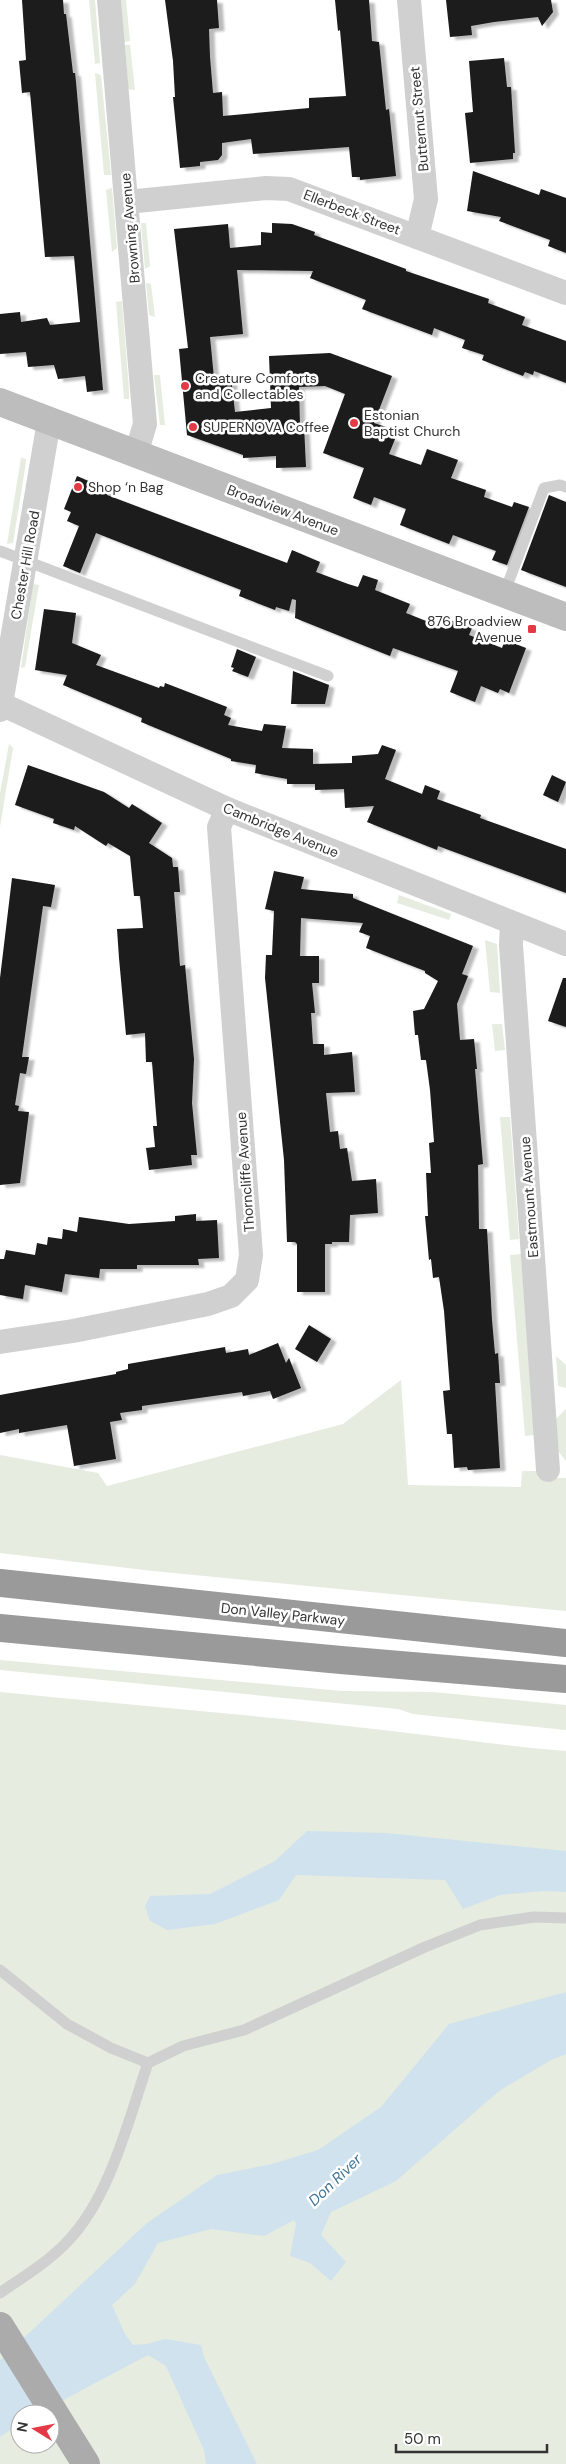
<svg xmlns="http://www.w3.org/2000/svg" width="566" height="2464" viewBox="0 0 566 2464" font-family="'DM Sans',sans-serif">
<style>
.green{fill:#e6ecdf;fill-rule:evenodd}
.water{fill:#cfe2ee}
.building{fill:#1a1a1a;filter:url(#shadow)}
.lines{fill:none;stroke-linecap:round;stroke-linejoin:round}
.lane{stroke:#d0d0d0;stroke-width:11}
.street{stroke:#d0d0d0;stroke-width:24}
.secondary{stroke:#bdbdbd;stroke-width:28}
.primary{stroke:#ababab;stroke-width:28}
.highway{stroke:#9a9a9a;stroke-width:28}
.poi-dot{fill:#e63946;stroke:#fff;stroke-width:2}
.labels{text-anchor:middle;stroke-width:5;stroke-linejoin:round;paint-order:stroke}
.street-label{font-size:14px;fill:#333;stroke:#fff}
.poi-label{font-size:14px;fill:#333;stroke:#fff;text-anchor:start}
.water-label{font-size:15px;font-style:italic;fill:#3f7597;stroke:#fff}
</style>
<defs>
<filter id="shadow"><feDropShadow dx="5.5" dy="3" stdDeviation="1" flood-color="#0004"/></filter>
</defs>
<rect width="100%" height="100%" fill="#fff"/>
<g class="green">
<path d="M89 0H95L100 63 95 64Z"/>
<path d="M121 0H126L130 41 124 42Z"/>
<path d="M125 45H130L135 90 128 89Z"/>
<path d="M95 73 101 75 111 175H104Z"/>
<path d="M112 188 117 248 112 252 106 190Z"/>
<path d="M141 223H146L150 266 145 269Z"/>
<path d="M146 283 151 284 155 317 149 315Z"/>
<path d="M122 301 129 390V399H124L116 302Z"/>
<path d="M154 375H160L165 425H160Z"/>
<path d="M21 458 26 459 25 469 13 543 7 544Z"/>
<path d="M33 584 39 585 25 667 21 668Z"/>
<path d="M9 744 13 748 0 827V793Z"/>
<path d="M399 895 451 914 449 920 397 903Z"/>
<path d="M485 940 497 944 500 993 490 992Z"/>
<path d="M492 1024H502L505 1050 495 1051Z"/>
<path d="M500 1117H510L519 1239 510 1240Z"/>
<path d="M521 1254 534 1435 525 1436 510 1255Z"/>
<path d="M556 1356 566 1365V1388L558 1386Z"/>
<path d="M401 1380 408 1485 521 1487 522 1471H536L538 1478H566V1611L153 1571 0 1553V1455L98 1473 107 1486 343 1424Z"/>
<path d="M566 1409V1461L558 1451 556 1419Z"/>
<path d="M0 1660 342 1691 433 1692 566 1705V1730L413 1714 398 1709 0 1670Z"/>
<path d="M0 1692C136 1706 272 1716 408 1733 461 1739 513 1747 566 1751V2464H0ZM20 2414H50V2444H20Z"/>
</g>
<g class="water">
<path d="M307 1831 386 1833 566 1851V1892L544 1891 500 1895 463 1909 445 1880 296 1875 279 1900 215 1924 167 1930 150 1921 145 1906 150 1896 210 1894 275 1861Z"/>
<path d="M566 1992V2054L551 2060 499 2091 396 2181 331 2212 321 2235 346 2262 331 2281 310 2263 290 2256 296 2224 294 2220 264 2236 211 2229 158 2243 135 2284 112 2305 125 2334 133 2345 147 2344 165 2339 201 2345 204 2357 257 2464H206L204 2450 166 2366 148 2355 37 2414H20V2423L0 2437V2360L147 2223 217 2175 272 2164 318 2150 381 2107 449 2024Z"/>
</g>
<g class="building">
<path d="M22 0H63L64 14H66L73 73H75L76 82 103 390 87 392 85 376 58 379 54 365 28 367 26 352 0 354V314L20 312 21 322 47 318 50 325 80 322 74 256 45 257 30 92 22 93 19 61 26 60Z"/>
<path d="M165 0H217L219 28 209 29 210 57 213 93 222 92 223 116 309 108V98L346 96 340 30 338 31 335 0H369L372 41 379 42 386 110 389 109 396 176 360 180V177H352L349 147 253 154 251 139 222 143V155L218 160 200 162V166L180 168 173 97H175L173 61Z"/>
<path d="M446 0H551L553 12 542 26 538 17 494 22 471 26 472 35 450 37Z"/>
<path d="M504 58 507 87H511L515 153H513V159L470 163 465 113 473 112 469 61Z"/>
<path d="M473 171 539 195 541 189 566 198V253L548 246 550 240 499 221 501 217 467 211Z"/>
<path d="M272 223 292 224 315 232 314 235 406 269V271L489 299 488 303 525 317 522 325 566 341V383L534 371 533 375 525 372 523 376 482 360 484 355 462 348 465 340 434 328 432 335 362 309 366 300 310 278 313 271 237 270 243 334 210 337 214 378 231 377 235 412 271 408 269 356 330 353 392 376 374 423 392 429 389 437 395 439 389 454 421 465 427 449 458 460 451 478 486 490 484 497 512 507 514 502 529 507 507 565 492 560 496 551 453 535 449 544 400 525 406 509 374 497 371 505 353 498 364 468 323 453 345 394 325 386 299 387 300 426H304L306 467 276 468V456L243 458V455L187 435 179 349 188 348 174 229 228 224 230 248 261 245V232L272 233Z"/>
<path d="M77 476 109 490 107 495 287 563 292 550 320 562 316 572 348 584 358 587 363 575 378 580 375 590 410 604 406 613 446 629 450 620 472 628 469 635 502 648 505 640 526 648 509 693 500 689 498 693 481 686 475 702 450 692 458 671 393 648 390 656 295 618 296 600 292 599 289 611 276 607 275 610 239 596 241 590 96 533 80 573 63 566 79 526 67 521 71 512 64 509Z"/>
<path d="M549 495 566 502V587L521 570Z"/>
<path d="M44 609 76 613 72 643 101 655 96 665 159 688 160 686 164 687 165 683 227 707 224 715 231 718 228 725 262 731 264 724 286 726 282 748 313 749V764L352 763V756L378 754 382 745 396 750 385 779 422 794 425 785 440 791 437 799 481 815 480 818 566 849V893L438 846 437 850 367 822 374 806 345 808 344 789 315 790V784H287V779L255 773 256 765 231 761V759L141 722 142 718 63 685 67 675 35 670Z"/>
<path d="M237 649 256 657 248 677 232 671 234 668 231 667Z"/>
<path d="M293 671 329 685 325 704H291Z"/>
<path d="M28 765 104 792 129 808 132 804 162 823 149 843 172 858 173 867H178L180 892H174L180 966 185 965 194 1059 192 1103 197 1155H191L192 1165 149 1170 146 1148 155 1147 153 1126H157L152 1062H146L145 1033 126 1035 119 958 117 929 143 928 140 896H134L130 856 108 843 106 846 75 826 74 830 53 823 54 819 15 805Z"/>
<path d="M552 775 566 782 558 802 543 795Z"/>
<path d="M274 871 304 877 301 889 353 894V898L473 946 462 974 468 976 457 1004 460 1040 474 1039 477 1069H475L483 1164 478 1165 479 1229H487L492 1320 495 1354 498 1353 500 1383H495L500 1468 468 1470 467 1467 454 1468 452 1434H447L443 1391 450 1390 444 1311 439 1277 433 1278 431 1259 429 1260 425 1216H428L426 1173H431L429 1143 434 1142 430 1090 426 1060H421L418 1035H415L413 1011 424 1009 438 981 425 973V971L366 948 370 936 359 932 363 923 301 918 300 956H319V983H312L315 1013H311L313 1044H324V1055L352 1052 355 1092 326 1093 330 1132 338 1131 340 1149 347 1148 352 1181 376 1179 378 1213 350 1215 349 1242H332V1244H325V1292H297V1244L295 1242H287L284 1160 265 978 266 955H272L274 911 265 909Z"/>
<path d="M12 878 55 885 51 907 43 906 22 1057H29L26 1074 20 1073 15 1105 19 1106 18 1111 29 1112 20 1183 0 1185V978Z"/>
<path d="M563 978H566V1027L548 1021Z"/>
<path d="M196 1214V1221L217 1220 219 1258 198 1259 199 1265H137V1269H100L99 1278 65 1274 62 1292 25 1285 23 1299 0 1295V1259H4L6 1250 35 1255 37 1243 47 1245 48 1237 62 1239 63 1229 77 1232 79 1217 129 1224 175 1221V1216Z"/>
<path d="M309 1325 331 1339 317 1362 295 1349Z"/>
<path d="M278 1343 286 1363 289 1358 301 1388 273 1399 270 1391 243 1396 242 1392 142 1406V1410L120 1413 122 1420 110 1422 116 1459 74 1466 67 1425 19 1433V1429L0 1433V1395L116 1374V1372L128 1369V1364L225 1347 226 1353 248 1349 249 1355Z"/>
</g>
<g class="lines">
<g class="lane">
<path d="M0 551 328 676"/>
<path d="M504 594 544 488 560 485 566 487"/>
<path d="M0 1970 67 2024 111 2048 148 2063"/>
<path d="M0 2293C23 2277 48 2262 67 2242 110 2198 128 2121 148 2063L183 2046 244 2030 425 1947 480 1925 534 1917 566 1918"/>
</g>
<g class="street">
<path d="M109 0 145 424 136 454"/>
<path d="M409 0 426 199 417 237"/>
<path d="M127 202 266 188 289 189 566 293"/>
<path d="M1 704 227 809 566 944"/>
<path d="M0 710 49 421"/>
<path d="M512 924 511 945 548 1470"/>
<path d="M0 1342 73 1331 208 1304 231 1296 247 1280 251 1255 219 827 227 809"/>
</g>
<path class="secondary" d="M0 402 566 617"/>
<path class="primary" d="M0 2326 86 2464"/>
<g class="highway">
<path d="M0 1583 566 1643"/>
<path d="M0 1628 341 1660 566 1679"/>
</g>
</g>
<g class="poi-dot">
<circle cx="185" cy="386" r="5"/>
<circle cx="354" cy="423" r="5"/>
<circle cx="193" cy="427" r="5"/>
<circle cx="78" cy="487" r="5"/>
<rect x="527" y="624" width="10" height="10" rx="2.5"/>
</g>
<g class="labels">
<g class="street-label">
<text transform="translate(419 119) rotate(-95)" y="5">Butternut Street</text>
<text transform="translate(352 212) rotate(21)" y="5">Ellerbeck Street</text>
<text transform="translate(130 228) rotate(-95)" y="5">Browning Avenue</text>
<text transform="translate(283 510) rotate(21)" y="5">Broadview Avenue</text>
<text transform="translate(25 565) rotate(-80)" y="5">Chester Hill Road</text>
<text transform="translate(281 830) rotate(22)" y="5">Cambridge Avenue</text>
<text transform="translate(245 1172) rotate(-94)" y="5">Thorncliffe Avenue</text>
<text transform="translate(529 1197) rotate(-94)" y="5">Eastmount Avenue</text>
<text transform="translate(283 1614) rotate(6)" y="5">Don Valley Parkway</text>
</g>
<g class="poi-label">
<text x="195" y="383">Creature Comforts<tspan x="195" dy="16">and Collectables</tspan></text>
<text x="364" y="420">Estonian<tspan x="364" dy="16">Baptist Church</tspan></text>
<text x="203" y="432">SUPERNOVA Coffee</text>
<text x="88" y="492">Shop ‘n Bag</text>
<text x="522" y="626" text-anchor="end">876 Broadview<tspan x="522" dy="16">Avenue</tspan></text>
</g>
<g class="water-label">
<text transform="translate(335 2180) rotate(-44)" y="5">Don River</text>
</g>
</g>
<g transform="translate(35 2429) rotate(280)"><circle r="24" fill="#ffffff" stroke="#adadad"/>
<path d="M0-4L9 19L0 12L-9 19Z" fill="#e63946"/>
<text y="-8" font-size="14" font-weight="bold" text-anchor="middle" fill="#333333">N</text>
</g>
<path d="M396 2444v8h151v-8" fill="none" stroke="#333333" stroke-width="2.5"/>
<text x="404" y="2444" font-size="15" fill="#333333" stroke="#ffffff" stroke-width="4" paint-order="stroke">50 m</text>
</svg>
